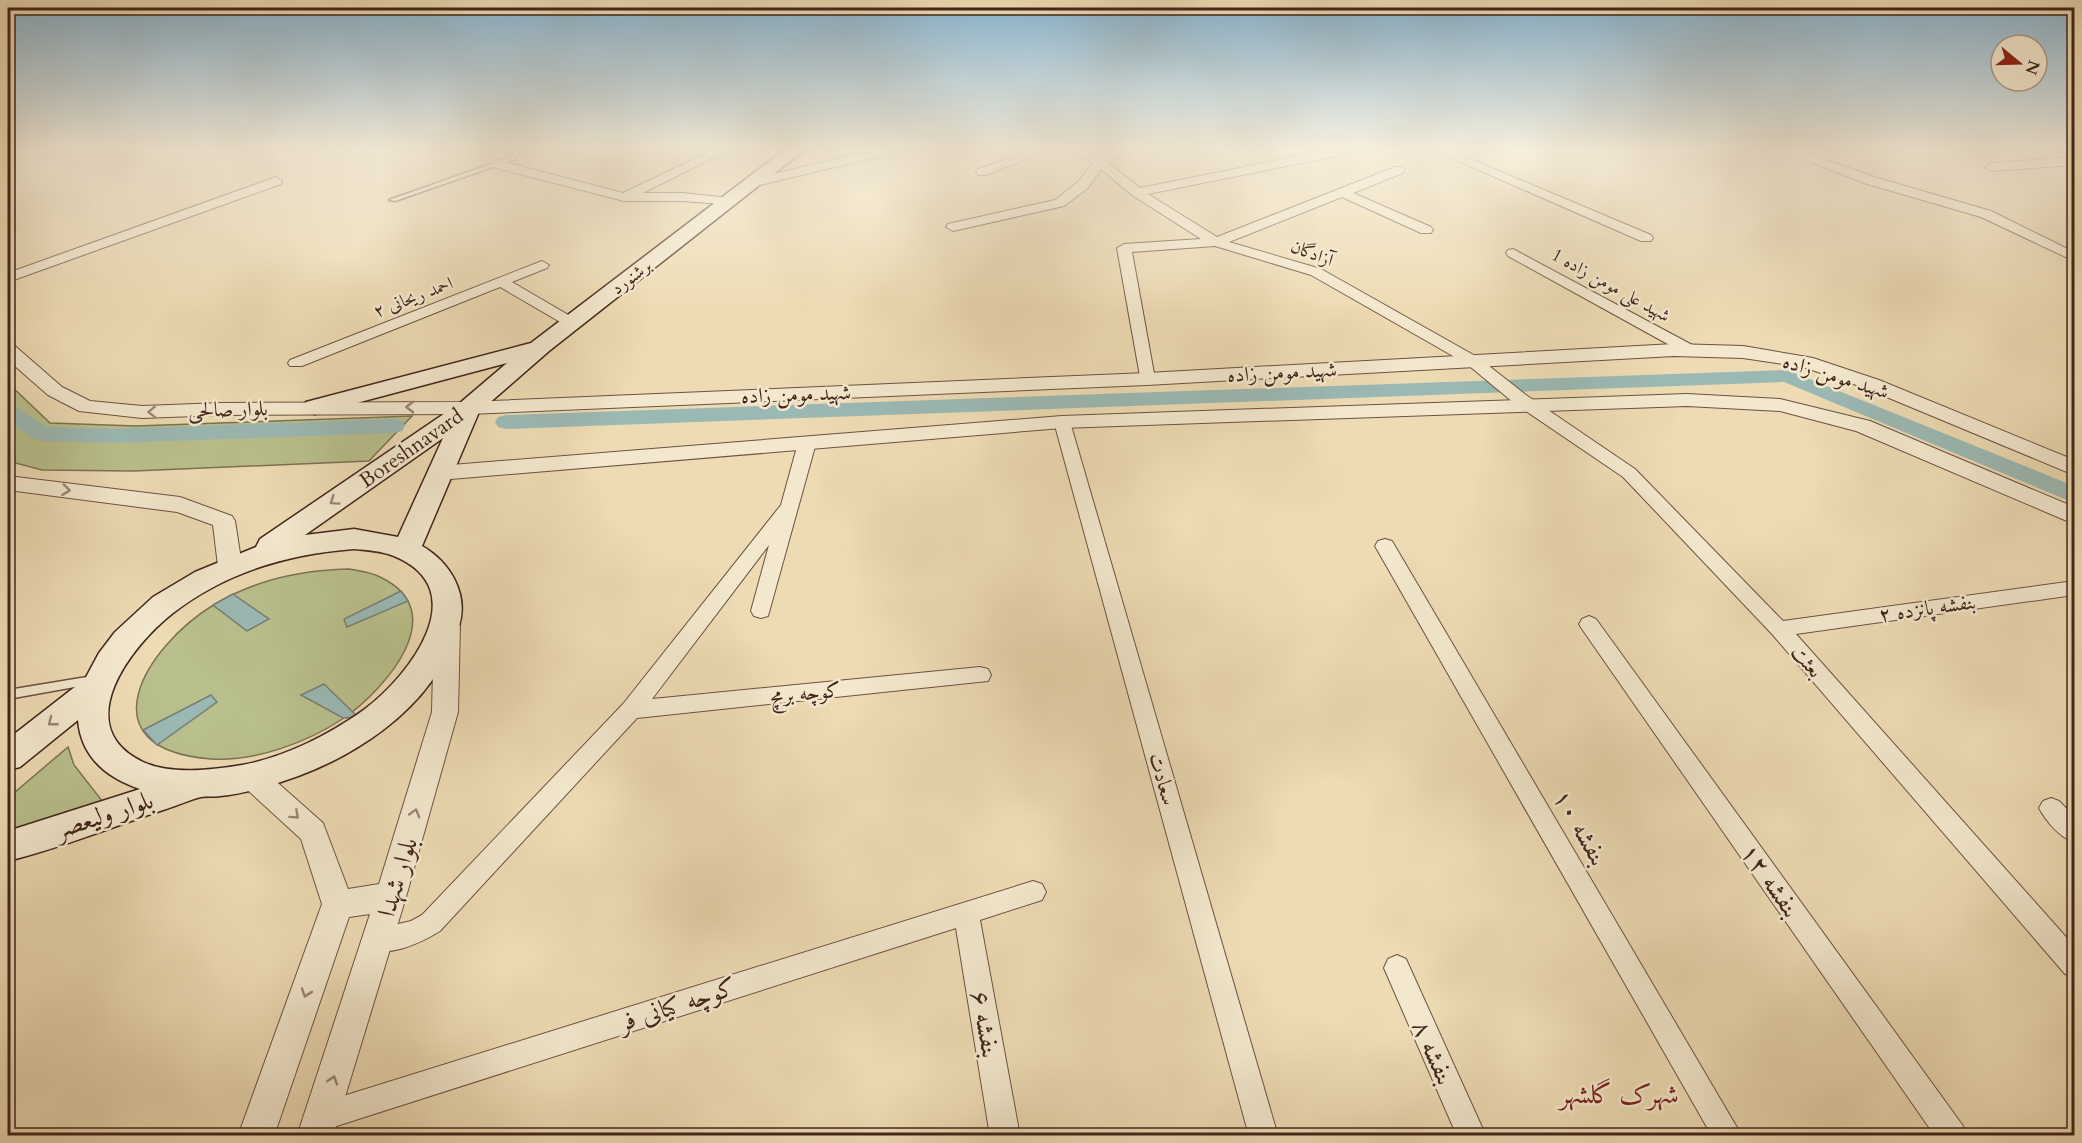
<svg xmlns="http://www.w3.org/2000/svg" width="2082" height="1143" viewBox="0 0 2082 1143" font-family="Cardo,Amiri,serif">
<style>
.green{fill:#b9c08c;stroke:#7c7254;stroke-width:1.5}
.water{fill:#9bb9b4;stroke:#777e77;stroke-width:1.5}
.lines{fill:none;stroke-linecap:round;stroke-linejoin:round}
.canal{fill:#9bb9b4;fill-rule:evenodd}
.service-casing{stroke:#6b5242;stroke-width:3}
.minor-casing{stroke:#6b5242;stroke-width:2}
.tertiary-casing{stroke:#6b5242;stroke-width:2}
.secondary-casing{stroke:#40251c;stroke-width:3}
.service{fill:#f3e8ce;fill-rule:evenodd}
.minor{fill:#f3e8ce;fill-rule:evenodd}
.tertiary{fill:#f3e8ce;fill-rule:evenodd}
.secondary{fill:#f3e8ce;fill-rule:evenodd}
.oneway{stroke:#9a8675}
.labels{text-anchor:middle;stroke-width:5;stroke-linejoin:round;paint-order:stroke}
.far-street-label{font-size:18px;fill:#40251c;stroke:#f3e8ce}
.street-label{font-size:21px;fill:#40251c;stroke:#f3e8ce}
.near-street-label{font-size:26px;fill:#40251c;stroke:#f3e8ce}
.near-neighbourhood-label{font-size:27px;fill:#7a1f14;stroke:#f3e8ce}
</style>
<rect width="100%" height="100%" fill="#eddbb3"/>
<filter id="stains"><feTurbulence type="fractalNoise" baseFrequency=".00333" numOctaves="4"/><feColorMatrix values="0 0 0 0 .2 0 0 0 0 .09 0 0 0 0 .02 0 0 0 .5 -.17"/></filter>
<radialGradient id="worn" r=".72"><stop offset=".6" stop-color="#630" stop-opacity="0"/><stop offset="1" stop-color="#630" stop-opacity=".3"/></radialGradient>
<g class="green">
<path d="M8 383 50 423 136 426 412 416 369 461 134 471 42 470 8 461Z"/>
<path d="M349 569C359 571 371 572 380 577 454 612 385 689 344 718 308 742 255 762 211 759 83 749 144 647 215 604 257 579 301 570 349 569Z"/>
<path d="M68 747 74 765 103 802 8 833V798Z"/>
</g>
<g class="water">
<path d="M401 591 408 601 347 627 344 619Z"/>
<path d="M233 594 269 619 247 631 213 605Z"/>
<path d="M324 684 358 717 343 718 301 695Z"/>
<path d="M211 695 217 702 157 745 143 730Z"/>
</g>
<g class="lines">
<g class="canal">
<path d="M1787 370 2074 486V503L1784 382 506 429 498 427 495 422 498 417 506 415Z"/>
<path d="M8 405 16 407 47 427 113 429 394 419 402 421 405 426 402 431 394 433 113 443 42 441 34 439 8 421Z"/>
</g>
<defs>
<g id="service">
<path d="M515 150H521L516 159 395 201 389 200 511 157Z"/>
<path d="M93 676 97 677 99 680 97 683 8 699V690Z"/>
</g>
<g id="minor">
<path d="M8 150H14L18 161 16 164 8 163Z"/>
<path d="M713 150H728L643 193H683L729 198 736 202 734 205 683 201H624L493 167 491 164 497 160 623 193Z"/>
<path d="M876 150H896L894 153 756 186 750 182 751 179Z"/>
<path d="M1033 150H1050L986 175H978L976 172 978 169Z"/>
<path d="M1070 150H1085L1100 157 1115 150H1130L1108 163 1140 188 1329 150H1352L1346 154 1148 194 1217 237 1395 167H1403L1405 170 1403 173 1353 193 1431 227 1433 230 1431 233H1421L1342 197 1229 242 1321 269 1479 358 1526 395 1635 469 1783 621 2074 581V595L1796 634 2074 946V977L2065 974 1772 634 1623 477 1514 403 1467 364 1311 275 1215 246 1132 252 1155 379 1153 382H1141L1117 248 1124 244 1201 239 1132 195 1101 169 1088 188 1064 206 953 231 946 227 948 224 1055 200 1078 182 1093 163Z"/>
<path d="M1433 150H1449L1651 235 1653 238 1651 241H1641Z"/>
<path d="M1781 150H1798L1874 177 1991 211 2074 252V261L1981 217 1864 183Z"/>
<path d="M2074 157V165L1991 171 1985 167 1991 163Z"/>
<path d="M276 177 282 181 281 184 8 282V273Z"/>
<path d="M1513 249 1696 347 1698 350 1690 355 1684 353 1508 256 1506 253 1508 250Z"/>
<path d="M542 261 549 265 547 268 512 282 577 320 580 323 577 326H567L500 287 302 366H290L288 363 290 360Z"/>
<path d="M1062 417 1068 418 1070 422 1278 1136H1249L1054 422 1056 418Z"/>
<path d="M807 438 813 439 816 443 768 616 761 618 754 616 751 611 769 545 652 699 980 667 988 669 991 675 988 681 637 718 440 931C421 943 390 957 369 949L365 940 369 931 411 921 422 915 623 704 781 505 798 443 801 439Z"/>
<path d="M1385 539 1392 541 1742 1136H1712L1375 546 1378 541Z"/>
<path d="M1589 616 1596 619 1963 1126 1967 1136H1935L1582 629 1579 624 1582 619Z"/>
<path d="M2051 798 2059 801 2074 816V842C2060 838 2046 821 2039 808L2043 801Z"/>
<path d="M1033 881 1042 884 1046 892 1042 900 980 920 1020 1136H990L956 928 321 1131 311 1127 307 1117 311 1107 321 1103Z"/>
<path d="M1397 955 1406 959 1486 1136H1457L1384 968 1388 959Z"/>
</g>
<g id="tertiary">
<path d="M8 344 15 346 62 387 90 401 142 406 223 403 469 402 1147 373 1674 344 1743 346 1813 358 1879 380 2074 460V475L1865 388 1803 367 1743 358 1674 356 1147 385 469 414 223 415 142 418 79 411 48 395 8 360Z"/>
<path d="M1687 394 1780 399 1870 421 2074 507V524L1856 431 1780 411 1687 406 1062 428 439 480 431 478 428 473 431 468 439 466 1062 416Z"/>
<path d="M8 476 180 497 232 516 235 521 242 566 238 572 230 574 222 572 218 566 213 525 177 512 8 490Z"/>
<path d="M447 617 456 619 460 626 458 712 406 897 333 1136H297L370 914 349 917 274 1136H238L322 904 301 839 241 784 237 776 241 768 251 764 261 768 323 823 348 889 379 884 432 712 434 626 438 619Z"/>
</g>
<path id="secondary" d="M784 150H804L549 351 479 412 422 546C450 562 469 594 459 626 434 711 346 765 264 787 250 791 235 795 220 796 214 797 207 796 201 797 189 800 176 806 163 810 112 827 60 848 8 861V831L140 789C107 778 81 757 78 720L20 767 8 770V739L85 679 99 653 115 632 153 597 195 572 256 547 260 539 460 403 507 363 315 414 306 412 303 407 306 402 531 343ZM443 438 398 537 354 529 305 535ZM354 549C367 550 381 551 394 556 476 590 409 676 365 709 329 735 285 757 242 765 212 770 171 775 143 762 68 726 132 645 173 613 226 572 288 554 354 549Z"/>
</defs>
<use href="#service" class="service-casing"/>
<use href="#minor" class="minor-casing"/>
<use href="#tertiary" class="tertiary-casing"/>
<use href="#secondary" class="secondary-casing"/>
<use href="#service" class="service"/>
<use href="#minor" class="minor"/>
<use href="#tertiary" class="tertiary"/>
<use href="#secondary" class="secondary"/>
</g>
<defs><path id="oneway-chevron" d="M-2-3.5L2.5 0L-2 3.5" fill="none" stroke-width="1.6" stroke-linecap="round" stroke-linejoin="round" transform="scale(1.5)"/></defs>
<g class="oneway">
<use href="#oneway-chevron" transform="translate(410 407) rotate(-180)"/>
<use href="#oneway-chevron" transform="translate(152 412) rotate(178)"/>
<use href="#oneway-chevron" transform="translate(66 490) rotate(7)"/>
<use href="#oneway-chevron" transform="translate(334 501) rotate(145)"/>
<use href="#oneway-chevron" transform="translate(52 722) rotate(142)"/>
<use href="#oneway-chevron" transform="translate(415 813) rotate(-74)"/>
<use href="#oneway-chevron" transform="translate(295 815) rotate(42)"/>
<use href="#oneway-chevron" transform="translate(306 993) rotate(109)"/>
<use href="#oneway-chevron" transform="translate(333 1080) rotate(-72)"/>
</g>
<linearGradient id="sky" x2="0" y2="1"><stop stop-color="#89b6d3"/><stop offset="0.48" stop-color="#f7efdd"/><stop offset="1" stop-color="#f7efdd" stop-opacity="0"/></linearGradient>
<rect width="2082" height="310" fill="url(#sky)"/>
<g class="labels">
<g class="far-street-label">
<text transform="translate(1312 253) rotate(21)" y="6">آزادگان</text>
<text transform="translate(631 277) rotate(-37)" y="6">برشنورد</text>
<text transform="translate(1611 285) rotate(29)" y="6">شهید علی مومن زاده 1</text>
<text transform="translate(413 297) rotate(-21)" y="6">احمد ریحانی ۲</text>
</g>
<g class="street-label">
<text transform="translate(1282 372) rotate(-3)" y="7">شهید مومن زاده</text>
<text transform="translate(1836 376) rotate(17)" y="7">شهید مومن زاده</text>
<text transform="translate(796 394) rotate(-2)" y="7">شهید مومن زاده</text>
<text transform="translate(228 409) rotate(-1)" y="7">بلوار صالحی</text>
<text transform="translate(411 448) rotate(-35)" y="7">Boreshnavard</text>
<text transform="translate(1927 608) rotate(-8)" y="7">بنفشه پانزده ۲</text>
<text transform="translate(1807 661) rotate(49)" y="7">بعثت</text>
<text transform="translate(805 693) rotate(-6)" y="7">کوچه برمچ</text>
<text transform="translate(1163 779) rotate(74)" y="7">سعادت</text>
</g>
<g class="near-street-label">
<text transform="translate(104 814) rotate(-18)" y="9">بلوار ولیعصر</text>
<text transform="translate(1581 827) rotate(60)" y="9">بنفشه ۱۰</text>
<text transform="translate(397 877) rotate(-73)" y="9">بلوار شهدا</text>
<text transform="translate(1771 880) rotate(55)" y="9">بنفشه ۱۲</text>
<text transform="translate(677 1004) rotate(-18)" y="9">کوچه کیانی فر</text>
<text transform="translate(986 1024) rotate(80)" y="9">بنفشه ۶</text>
<text transform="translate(1434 1052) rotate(66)" y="9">بنفشه ۸</text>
</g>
<g class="near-neighbourhood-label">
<text x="1619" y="1103">شهرک گلشهر</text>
</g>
</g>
<rect width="2082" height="1143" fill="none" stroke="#eddbb3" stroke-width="30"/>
<rect x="9" y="9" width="2064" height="1125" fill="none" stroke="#40251c" stroke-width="3"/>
<rect x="15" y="15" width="2052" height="1113" fill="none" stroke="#40251c" stroke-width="1.5"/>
<g transform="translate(2019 63) rotate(109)"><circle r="28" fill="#f3e8ce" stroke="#ab9a87" stroke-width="1.5"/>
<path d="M0-4.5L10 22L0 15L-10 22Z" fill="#8f2418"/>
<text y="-9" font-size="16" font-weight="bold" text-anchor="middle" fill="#40251c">N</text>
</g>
<rect width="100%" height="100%" filter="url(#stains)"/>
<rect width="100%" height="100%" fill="url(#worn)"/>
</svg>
